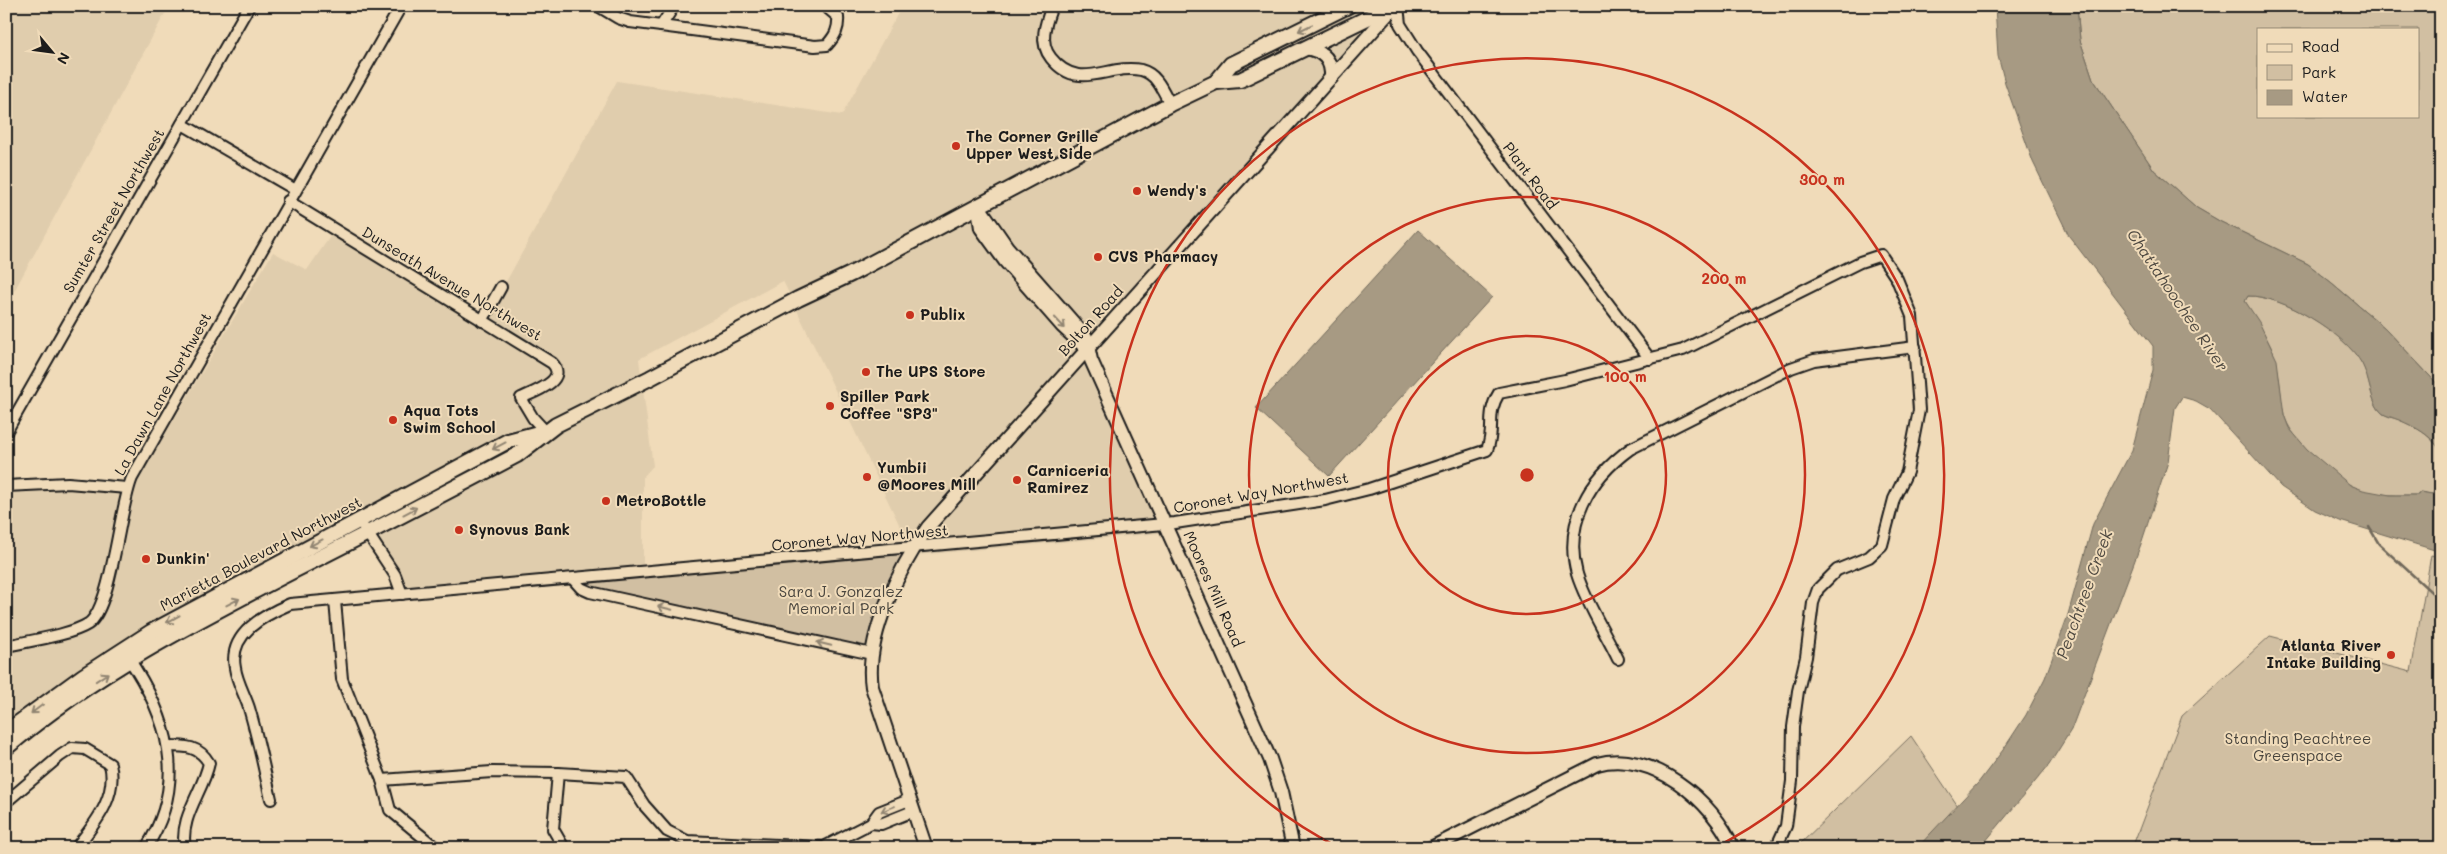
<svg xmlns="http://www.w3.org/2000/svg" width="2447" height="854" viewBox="0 0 2447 854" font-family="Mali,sans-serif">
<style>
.built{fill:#e0cdad}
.green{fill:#d1bfa2;stroke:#766e5f;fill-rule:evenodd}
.water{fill:#a79a83;stroke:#6f685a}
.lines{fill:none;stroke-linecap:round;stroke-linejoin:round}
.stream{stroke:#6f685a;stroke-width:2.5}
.minor-casing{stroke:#1c1c1c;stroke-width:14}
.tertiary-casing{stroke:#1c1c1c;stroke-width:16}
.secondary-casing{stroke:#1c1c1c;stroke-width:18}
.minor{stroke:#f0dbb9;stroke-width:10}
.tertiary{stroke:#f0dbb9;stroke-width:12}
.secondary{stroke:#f0dbb9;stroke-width:14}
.oneway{stroke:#918572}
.ring{fill:none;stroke:#c8321e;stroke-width:2.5}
.poi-dot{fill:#c8321e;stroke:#f0dbb9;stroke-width:2}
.labels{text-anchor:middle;stroke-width:4;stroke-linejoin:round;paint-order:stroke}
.poi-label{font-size:15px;font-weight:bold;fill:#1c1c1c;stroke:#f0dbb9;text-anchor:start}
.street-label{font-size:15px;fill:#1c1c1c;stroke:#f0dbb9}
.park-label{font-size:15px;fill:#49453e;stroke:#f0dbb9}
.water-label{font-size:16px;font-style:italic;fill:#4d4840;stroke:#f0dbb9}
.centre{fill:#c8321e;stroke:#f0dbb9;stroke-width:2.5}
.ring-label{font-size:15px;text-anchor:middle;font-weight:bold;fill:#c8321e;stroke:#f0dbb9;stroke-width:4;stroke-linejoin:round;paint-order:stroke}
</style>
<rect width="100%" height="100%" fill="#f0dbb9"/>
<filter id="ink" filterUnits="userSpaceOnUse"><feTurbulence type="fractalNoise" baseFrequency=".02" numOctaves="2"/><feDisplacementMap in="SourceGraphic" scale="10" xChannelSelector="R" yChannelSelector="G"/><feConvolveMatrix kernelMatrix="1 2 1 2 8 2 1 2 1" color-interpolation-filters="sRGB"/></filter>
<g filter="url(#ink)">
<g class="built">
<path d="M6 6H169L6 306Z"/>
<path d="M902 6H1374L1370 26 1077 347 1162 533 919 555 909 545 783 281 639 359 653 466 643 477V566L480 587 405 595 366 526 47 719 6 752V480L127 483 146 467 273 252 307 270 336 228 486 318 617 81 842 115Z"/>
</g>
<g class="green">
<path d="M2077 6H2441V388L2385 328 2332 283 2308 264 2221 222 2197 208 2154 170 2093 79 2080 40ZM2258 29H2418V116H2258Z"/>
<path d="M2248 296C2282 295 2347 334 2363 365 2370 379 2371 405 2383 414 2387 416 2393 418 2397 419 2416 427 2428 433 2440 450L2441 490 2432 494 2420 492 2418 495C2399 495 2379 496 2361 490 2337 481 2289 439 2284 414 2279 392 2281 369 2271 347 2264 331 2252 317 2245 301Z"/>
<path d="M914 548 872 654 577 584Z"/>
<path d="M2431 555 2441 557V848H2132L2182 716 2270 636 2411 672Z"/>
<path d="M1911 736 1986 848H1796Z"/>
</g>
<g class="water">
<path d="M1995 6H2077L2080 40 2093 79 2154 170 2197 208 2221 222 2308 264 2332 283 2385 328 2441 388V451C2430 434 2417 428 2399 420 2394 418 2386 416 2382 413 2370 402 2370 379 2362 364 2346 334 2282 295 2248 296L2245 301 2259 322 2277 360 2284 415 2289 428 2307 449 2350 485 2363 490 2390 495H2418L2420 492 2432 494 2441 490V552L2340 521 2315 510 2281 487 2210 409 2196 401 2182 397 2175 408 2168 462 2141 544 2071 730 2049 765 1980 848H1917L1978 783 2003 750 2026 715 2045 678 2067 618 2093 524 2132 450 2153 370V346L2069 236 2033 162 2005 83 1998 56Z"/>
<path d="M1418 230 1492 297 1329 476 1256 408Z"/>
</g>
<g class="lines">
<path class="stream" d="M2369 527 2379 544 2441 601"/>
<defs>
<g id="minor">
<path d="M598 6 618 18 630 22 815 46 827 45C835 36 839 29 838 17L825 6"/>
<path d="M1052 6C1046 22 1038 42 1051 58 1079 93 1108 63 1141 70 1157 74 1163 91 1170 104"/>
<path d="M1398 6 1400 24 1417 51 1650 359"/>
<path d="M661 26 674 6"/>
<path d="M182 124 294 189"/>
<path d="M288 201 552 363C569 380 534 392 521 398L533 418 545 431"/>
<path d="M482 321 501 287"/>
<path d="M6 432 249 6"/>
<path d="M6 486 68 483 127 488"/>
<path d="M364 528 395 575 402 594"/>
<path d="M573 579 581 588 590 592 872 654"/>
<path d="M335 601 342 679 382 780 390 810 436 848"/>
<path d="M6 646C28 641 71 635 88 624 112 608 119 508 132 478L401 6"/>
<path d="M127 656C168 716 189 781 146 848"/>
<path d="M1618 659C1605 632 1586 603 1577 574 1563 523 1590 478 1630 449L1791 368 1814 360 1915 347"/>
<path d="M168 746C186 746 199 746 209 763 203 792 179 817 185 848"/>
<path d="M558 773 553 829 564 848"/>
<path d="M382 780 492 772 558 773 626 777 644 805 667 831 687 841 824 847 871 823 879 812 909 800"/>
<path d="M271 799C264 769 258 738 249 708 245 695 237 682 235 668 228 634 264 615 290 604L1175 523 1325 500 1369 489 1487 450C1496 427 1485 416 1499 393L1565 380 1683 350 1860 262 1881 255 1897 279 1912 316 1919 410 1907 472 1894 499 1882 545 1869 557 1837 570 1818 589 1813 603 1806 657 1798 691 1793 727 1792 781 1786 826 1776 848"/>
<path d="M6 802 60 756 72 748 85 749 110 764C118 797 95 823 76 848"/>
<path d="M871 823 881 824 913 811"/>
</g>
<g id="tertiary">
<path d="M1306 48C1323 51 1332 60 1331 78"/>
<path d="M978 205 1007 247 1086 337 1091 360 1270 759 1281 792 1293 848"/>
<path d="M978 208 981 228 1005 261 1062 326 1087 349"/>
<path d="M926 848 872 687C864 637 900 567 928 527L1395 6"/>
<path d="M1431 848 1597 764C1651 749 1713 800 1733 848"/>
</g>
<g id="secondary">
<path d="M1216 82 1231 64 1348 6"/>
<path d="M6 732 83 676 151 632 508 441 542 432"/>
<path d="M6 748C93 674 194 622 295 570 369 533 443 494 517 455L556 425 650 378 798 299 851 274 1170 104 1216 82 1240 80 1392 6"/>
</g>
</defs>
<use href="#minor" class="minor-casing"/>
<use href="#tertiary" class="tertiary-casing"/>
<use href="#secondary" class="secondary-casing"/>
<use href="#minor" class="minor"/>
<use href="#tertiary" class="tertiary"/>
<use href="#secondary" class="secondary"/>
</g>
<defs><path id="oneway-shaft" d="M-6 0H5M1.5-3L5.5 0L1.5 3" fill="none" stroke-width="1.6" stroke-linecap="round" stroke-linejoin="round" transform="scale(1.25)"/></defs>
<g class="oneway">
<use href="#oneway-shaft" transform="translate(1305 28) rotate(154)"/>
<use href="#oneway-shaft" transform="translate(1060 323) rotate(47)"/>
<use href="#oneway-shaft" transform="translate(499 446) rotate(152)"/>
<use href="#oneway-shaft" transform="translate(410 511) rotate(-28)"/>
<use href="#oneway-shaft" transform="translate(316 543) rotate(152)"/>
<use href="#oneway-shaft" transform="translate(233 602) rotate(-27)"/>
<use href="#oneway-shaft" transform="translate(665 608) rotate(-167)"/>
<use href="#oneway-shaft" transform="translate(173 619) rotate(151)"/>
<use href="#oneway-shaft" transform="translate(824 644) rotate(-167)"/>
<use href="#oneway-shaft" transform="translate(102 677) rotate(-34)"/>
<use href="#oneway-shaft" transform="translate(37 709) rotate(143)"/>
<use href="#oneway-shaft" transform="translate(888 809) rotate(158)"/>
</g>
</g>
<g class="ring">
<circle cx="1527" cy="475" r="139"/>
<circle cx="1527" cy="475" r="278"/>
<path d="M1338 847A417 417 0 1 1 1716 847"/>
</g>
<g class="poi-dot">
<circle cx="956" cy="146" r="5"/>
<circle cx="1137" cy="191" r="5"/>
<circle cx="1098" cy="257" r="5"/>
<circle cx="910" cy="315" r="5"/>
<circle cx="866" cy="372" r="5"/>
<circle cx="830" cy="406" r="5"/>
<circle cx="393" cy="420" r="5"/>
<circle cx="867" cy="477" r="5"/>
<circle cx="1017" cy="480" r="5"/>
<circle cx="606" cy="501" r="5"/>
<circle cx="459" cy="530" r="5"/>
<circle cx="146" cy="559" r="5"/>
<circle cx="2391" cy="655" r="5"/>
</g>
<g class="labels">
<g class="poi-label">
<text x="966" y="142">The Corner Grille<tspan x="966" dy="17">Upper West Side</tspan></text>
<text x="1147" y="196">Wendy's</text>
<text x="1108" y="262">CVS Pharmacy</text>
<text x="920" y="320">Publix</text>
<text x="876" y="377">The UPS Store</text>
<text x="840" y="402">Spiller Park<tspan x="840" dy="17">Coffee "SP3"</tspan></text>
<text x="403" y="416">Aqua Tots<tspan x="403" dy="17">Swim School</tspan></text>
<text x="877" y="473">Yumbii<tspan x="877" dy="17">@Moores Mill</tspan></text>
<text x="1027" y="476">Carniceria<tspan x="1027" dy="17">Ramirez</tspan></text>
<text x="616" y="506">MetroBottle</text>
<text x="469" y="535">Synovus Bank</text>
<text x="156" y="564">Dunkin'</text>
<text x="2381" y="651" text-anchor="end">Atlanta River<tspan x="2381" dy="17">Intake Building</tspan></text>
</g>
<g class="street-label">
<text transform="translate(1530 176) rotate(53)" y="5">Plant Road</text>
<text transform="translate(114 211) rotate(-60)" y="5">Sumter Street Northwest</text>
<text transform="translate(452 284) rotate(31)" y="5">Dunseath Avenue Northwest</text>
<text transform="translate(1091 321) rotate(-48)" y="5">Bolton Road</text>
<text transform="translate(163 394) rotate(-61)" y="5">La Dawn Lane Northwest</text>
<text transform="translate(1261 493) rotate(-10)" y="5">Coronet Way Northwest</text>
<text transform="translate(860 538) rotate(-5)" y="5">Coronet Way Northwest</text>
<text transform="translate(261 554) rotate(-28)" y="5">Marietta Boulevard Northwest</text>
<text transform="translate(1213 589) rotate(66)" y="5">Moores Mill Road</text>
</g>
<g class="park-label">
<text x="841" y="597">Sara J. Gonzalez<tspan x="841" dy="17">Memorial Park</tspan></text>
<text x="2298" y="744">Standing Peachtree<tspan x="2298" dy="17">Greenspace</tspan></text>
</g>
<g class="water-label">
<text transform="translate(2178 300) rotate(56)" y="6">Chattahoochee River</text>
<text transform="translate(2084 594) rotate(-70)" y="6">Peachtree Creek</text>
</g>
</g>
<circle cx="1527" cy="475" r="8" class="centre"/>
<g class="ring-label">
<text x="1822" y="185">300 m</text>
<text x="1724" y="284">200 m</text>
<text x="1625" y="382">100 m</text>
</g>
<rect width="2447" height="854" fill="none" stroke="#f0dbb9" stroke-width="25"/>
<rect x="12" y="12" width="2422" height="829" fill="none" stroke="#1c1c1c" stroke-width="2" filter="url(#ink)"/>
<rect x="2257" y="28" width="162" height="90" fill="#f0dbb9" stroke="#9b8f7a"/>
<rect x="2267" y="44" width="25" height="8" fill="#f0dbb9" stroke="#9b8f7a"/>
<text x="2302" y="52" font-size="15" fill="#1c1c1c">Road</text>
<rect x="2267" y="65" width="25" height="15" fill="#d1bfa2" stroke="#9b8f7a"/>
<text x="2302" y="78" font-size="15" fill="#1c1c1c">Park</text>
<rect x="2267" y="90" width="25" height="15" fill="#a79a83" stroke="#9b8f7a"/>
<text x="2302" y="102" font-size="15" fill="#1c1c1c">Water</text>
<g transform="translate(52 52) rotate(119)" stroke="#f0dbb9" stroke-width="4" paint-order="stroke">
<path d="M0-4L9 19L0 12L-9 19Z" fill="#1c1c1c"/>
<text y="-8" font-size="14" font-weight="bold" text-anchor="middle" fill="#1c1c1c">N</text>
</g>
</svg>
